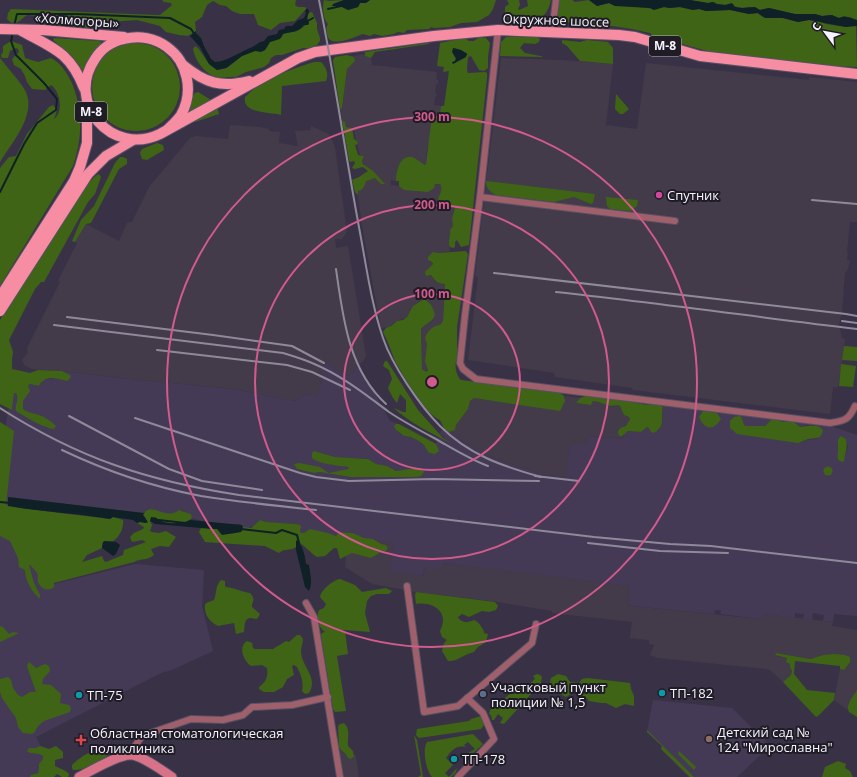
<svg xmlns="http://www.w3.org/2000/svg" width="857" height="777" viewBox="0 0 857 777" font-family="'Open Sans',sans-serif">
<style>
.commercial{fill:#433a4a}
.built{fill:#443a56;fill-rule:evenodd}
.green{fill:#3f6416;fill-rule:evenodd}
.water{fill:#0f2126}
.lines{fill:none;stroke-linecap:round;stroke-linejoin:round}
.stream{stroke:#0f2126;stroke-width:2}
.street-casing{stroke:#575164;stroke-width:8}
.secondary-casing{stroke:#575164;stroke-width:11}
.primary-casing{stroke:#575164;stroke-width:12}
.street{stroke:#9f5f6b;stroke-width:6}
.secondary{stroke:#d87288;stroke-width:9}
.primary{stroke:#f68da2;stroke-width:10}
.rail{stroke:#8f8a9a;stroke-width:2}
.ring{fill:none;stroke:#d25a8c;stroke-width:2}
.hotel-dot{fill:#d1479c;stroke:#1f1c26;stroke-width:1.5}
.culture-dot{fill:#0f9aa8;stroke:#1f1c26;stroke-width:1.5}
.service-dot{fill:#5c6f8a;stroke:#1f1c26;stroke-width:1.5}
.education-dot{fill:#8d6e63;stroke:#1f1c26;stroke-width:1.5}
.health-dot{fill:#e0444e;stroke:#1f1c26;stroke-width:1.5}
.labels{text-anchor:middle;stroke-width:4;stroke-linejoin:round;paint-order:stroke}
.shield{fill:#1f1c26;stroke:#b6b2bd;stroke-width:1}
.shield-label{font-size:12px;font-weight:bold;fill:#f6f3fe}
.street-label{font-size:13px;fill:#f6f3fe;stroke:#1f1c26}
.poi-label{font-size:13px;fill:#f6f3fe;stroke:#1f1c26;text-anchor:start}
.centre{fill:#d25a8c;stroke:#1f1c26;stroke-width:2}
.ring-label{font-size:12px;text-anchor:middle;font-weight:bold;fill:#d25a8c;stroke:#1f1c26;stroke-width:4;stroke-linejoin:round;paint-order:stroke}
</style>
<rect width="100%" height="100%" fill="#393247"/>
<g class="commercial">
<path d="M365 54V56L371 58 372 65 437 72 436 79 438 80V84H436L435 93 437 94 436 97H435L434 105 441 106 440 114 438 115 427 151 426 164 425 165 414 158 409 157 404 159 398 166 396 174V181L391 180V185L405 187 440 184 442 189 438 200 439 202 450 201 451 205 455 208 452 218 453 226 450 230 451 236 449 243 450 247 449 252 439 253 433 252 430 261 433 264 427 270 428 276 431 275 435 281 440 284H445L443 321 440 325 435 326 429 331 425 337 427 344 425 361 428 368 426 372 422 369 421 329 433 320 434 312 426 300 423 299 413 306 407 317 395 322 389 327 381 328 362 226 356 181 372 171 362 162 364 156 360 155 354 131H352V128L346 126 345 122 342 120 340 109 342 108 347 69 350 65 354 62V57L352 56Z"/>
<path d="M501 58 563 60 613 64 606 125 637 129 646 63 809 80V77L857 82V222H850L847 252 848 253 847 260 850 261 848 269 845 273 842 312 839 325 842 338 845 339 838 387H833L830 414 633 390 632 388 555 377 554 373 468 360 478 277 475 276Z"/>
<path d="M230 125 259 127 269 129V131L280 132 279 143 292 145V146H298L295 131 311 130V126L327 133 331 137 335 148 347 232 342 239H335L336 248 348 246 366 356 363 361 348 376 321 370 322 379 317 397 307 394 295 401 233 389 119 378 62 371 32 369 25 366 22 360 28 352 27 348 60 282 58 281 77 243 75 242 86 224 119 241 127 223 132 222 149 187 190 138 196 136 228 139Z"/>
<path d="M564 396 580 398 576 403 591 405 593 401H596L613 407 618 405 620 406 624 415 629 417 630 419 626 426 622 427V436L624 434 623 439 589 436 587 445 566 478 544 475 496 459 480 452 446 430 456 428V425L468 409 470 401 474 398 560 410 565 398Z"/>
<path d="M373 539 396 544 389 570 423 576 425 567 442 563 520 572 631 586 628 604 633 606 760 619 765 614 833 622 832 626 857 630V690L848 704V710L834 700 840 669H844L847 656 845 655H823L810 659 776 653 775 655 778 656 787 658 790 663 792 671 791 675 783 682 770 670 766 669 658 658 650 655 654 645 649 644V640L630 638 632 622 552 613V611L498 602 416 592 372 584 345 567 346 556Z"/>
<path d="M339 748 345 752 351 759 354 757V754L356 756 359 777H344Z"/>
</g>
<g class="built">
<path d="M326 362 348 376 359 365 390 421 399 424H396L397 432 404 436 411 437 417 440 428 449 430 453 431 454 437 446 436 444 438 437 449 442 439 433 445 427 461 440 480 452 496 459 544 475 566 478 570 445H587L588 436 623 439 624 434 628 431 641 432 647 427 659 430 663 421 662 411 663 407 662 405 833 427 857 435V616L834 614 833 622 823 621 824 615 813 613 812 620 803 619 804 614 795 613V618L765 614 760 619 720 614 721 610H715L714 614 633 606 628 604 630 586 442 563 441 569 425 567 423 576 389 571 395 544 364 538 353 533 344 532 338 534 336 536 328 533 310 530 304 533H301L296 524 266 522 260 520 254 525 248 528 243 527 242 525 239 524H223L198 520 192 518V516L188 513 182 510 176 513 166 514 150 509 144 513H141L9 497 8 506 6 505V426L8 409 12 410 14 392 16 393 18 398 16 411 30 418H44L27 412 23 409V401L29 391 28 386 30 384 39 386 43 380 55 378 65 381 70 375 62 371 119 378 233 389 295 401 307 394 317 396 322 379 321 370ZM699 417 720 421 715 426 711 427 701 421ZM732 418H742L744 425 746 426H765L772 419 784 422H794L800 427 807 425H815L817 439 806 440 803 442 730 428ZM841 436 846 439 848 447 842 462 838 460V449L837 443 838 440ZM314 451 335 457 368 459 376 464 387 466 396 471 415 468H421V476L417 477H350L332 474 348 469 349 467 329 464 325 462H318ZM294 464H301L314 467 325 470 329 473 320 472 314 473 297 469Z"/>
<path d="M0 522 46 586 135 564 204 570 202 606 213 651 172 670 161 673 36 737 53 772 42 777H0Z"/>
<path d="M653 700 732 708 770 746 737 777H689L661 749 662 746 647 732Z"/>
</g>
<g class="green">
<path d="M162 0H296L295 5 298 7H304L307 8 295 21 280 23 271 30 258 25 254 14H240L232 11 226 6 220 5 213 1 207 5 202 17 195 22 196 31 188 36 179 35 166 32 160 26 137 20 109 22 98 25 93 28 56 25 48 21 44 16 27 15C20 20 15 28 7 19L8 13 11 9 157 15H160L172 5 171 3 164 2Z"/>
<path d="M324 0 329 1 344 0 335 3 332 6H340L348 10 358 7 360 3H366L370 0H496L493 9 489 15 477 22 461 23 450 27 434 28 431 27 429 29 407 30 404 33 398 32 394 34 382 36 374 34 370 36 363 34C354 37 328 50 327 33 326 30 326 27 328 24 323 19 322 6 324 0Z"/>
<path d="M507 0H519L520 5 518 9 519 10 528 6 527 0H551C548 15 538 26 521 20 515 19 516 18 509 19L505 16V7L509 4Z"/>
<path d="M558 0H572L575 2 589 0 597 6 609 3 615 6 622 5 656 9 664 7 671 8 680 7 693 10 699 9 706 11 730 10 749 14 757 13 763 17 783 18 798 22 809 20 818 21 826 24 846 27 856 25 857 67 830 66 711 52 653 36 650 33C626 27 601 24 576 23 570 22 563 24 559 18 556 14 558 5 558 0Z"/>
<path d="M690 0H857V20L844 16 839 18 830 15 822 16 815 14H795L769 8 760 10 750 7 742 8 728 5 717 4 713 2 708 3Z"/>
<path d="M312 12 317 23V29L320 38V41L317 45 309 48H303L282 55H276L271 58 269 63 264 67 246 72 236 77C230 76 223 79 217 77 205 75 195 60 193 49L195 46 198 48 209 64 217 70 227 68 242 56 255 51 265 50 270 42 282 37 283 34 297 31 309 23C307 19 307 17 309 13Z"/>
<path d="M479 37 486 38 490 43 488 57V68L484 71 479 70 471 56 468 57 467 70 468 73 485 72 487 73V78L469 245 461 247 457 240 455 242V247L453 248 450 247C447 243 451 236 450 230L453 226 452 218 455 208 450 204V201H438C438 195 444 190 440 184H435L434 188 428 192 404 190 399 186V181H396C396 172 399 155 412 157 416 158 421 163 425 165L426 164 432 116 440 114 441 106H444L449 71 443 72 444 67 437 66 440 43 465 38 469 41H474ZM453 48 458 49 467 53V55L453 64 456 59 453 54Z"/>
<path d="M506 37H537L540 39 539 42 535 44 524 43 520 48 525 53 541 56 543 57 500 56 501 42Z"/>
<path d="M54 38 99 41 102 42 94 53 85 70 82 71 73 57 53 40Z"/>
<path d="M562 40 580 42 587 40 608 42 613 48V64L580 61 567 46 562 43Z"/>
<path d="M11 41 22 45 25 58 38 62 51 58C61 63 66 72 71 81 83 108 83 138 73 166L0 286V168L9 157 16 156 27 134 49 107 53 105 57 110 54 119C64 112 60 91 51 85L45 90 32 89 27 82 25 76 21 69 14 65 12 59 19 52 18 49 16 48 10 51 8 58H2L1 55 3 52V46Z"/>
<path d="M428 43 429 44 375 52 371 58 365 56V52Z"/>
<circle cx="136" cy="87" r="44"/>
<path d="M347 55 354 57 355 61 347 69 342 108 340 109 333 60 335 57Z"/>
<path d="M0 58C7 67 16 77 23 87 40 111 13 141 0 162Z"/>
<path d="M314 62H321C326 68 329 72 326 81L282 86 281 115C270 112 242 114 245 97 264 78 289 70 314 62Z"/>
<path d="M198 92 211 100 189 113 193 96 195 93Z"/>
<path d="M616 94 629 109 623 114H620L615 109Z"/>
<path d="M217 107 219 114 195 122 194 121Z"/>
<path d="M342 120 345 122 346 127 352 128 354 139 357 141 358 144 355 145 358 155 364 156 362 161 363 164 373 171 385 184H381L375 178 366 181C365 186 363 190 358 191V195L355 192 352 180 359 177 368 171 363 167 355 169 352 168 355 163 354 161 350 162 349 160Z"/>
<path d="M157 143 163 145 164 150 147 160 142 159 140 153 142 149Z"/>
<path d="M120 157H123L127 159V164L119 169 91 223 86 224 75 242 72 241 81 220 94 206 115 163Z"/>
<path d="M99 174 101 177 95 194 88 202 44 282H41L35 289 9 340 13 352 12 359V369L30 373 38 370 62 371 70 375 71 377 67 381C60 380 50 375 43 381 41 382 40 384 39 386L30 384 28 386 30 391 23 401V409C28 413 33 413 39 415 45 417 51 421 56 426L54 429C43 428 26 417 16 411 14 405 20 400 16 393H14L12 410 0 404V320L83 190C89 185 92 177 99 174Z"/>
<path d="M486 181 595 194 593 203 591 204 574 197 554 202 496 195C490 192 486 188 486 181Z"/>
<path d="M606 197 638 200 637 206 631 211 610 209 607 206Z"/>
<path d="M466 251 468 254 457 327V359C454 365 456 375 461 380L560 393 564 396 565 401 560 411 474 398 470 401 468 409 456 425 455 430 449 432 444 428 440 420C427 416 402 374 395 361 391 351 388 341 383 332L386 328 391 326 397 321 403 320 407 317 413 306 424 299C428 301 431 304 433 309 439 320 427 322 421 329L422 369 426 372 428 370 425 361 427 344 425 338C427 331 434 325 440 325L443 321 445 284C438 284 435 281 431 275L426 276 425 272 433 264 432 262 428 260V257L433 252 439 253Z"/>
<path d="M844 346 857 347V361L842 360Z"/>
<path d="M385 361H387L418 410 442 437 451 443C434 435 407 421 394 408L403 412H406V400L400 394 397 403 393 398 388 388 392 379 389 370 383 366Z"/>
<path d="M841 364 856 366 853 387 839 386Z"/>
<path d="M586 396C605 398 624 400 642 404 650 406 656 402 663 407 660 417 667 425 654 433L651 432 649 428 647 427 641 432 628 431 622 436H620L618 434C618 428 622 427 626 426L630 419 629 417 624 415 620 406 618 405C607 408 604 402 593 401L591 405 576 403 580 398Z"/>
<path d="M703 411 717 413 721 419C714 431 704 430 699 417Z"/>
<path d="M740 416 742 418 744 425 746 426H765L772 419 784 422H794L800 427C808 426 817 423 823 430 822 439 816 438 808 439 805 440 802 442 798 443L737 434 730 428V421L734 417Z"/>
<path d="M0 422 14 431 6 505C41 512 75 514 110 519L113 517 123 520C124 527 120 537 113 541 110 542 106 541 103 542L102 548 87 555 82 562 102 556 104 561 106 562 123 555 124 550 146 542 142 540 132 542 130 537 134 533 143 529 144 527 137 523 140 522 146 523V518L143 515 146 511 150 509C161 510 169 518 179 510L191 514 192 518C184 526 163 524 155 517L150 521 152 525 150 531 152 532 159 533 166 531 176 537 169 547 160 546 151 549 154 555C147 561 142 558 134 562L54 583V587C48 592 41 589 38 582 37 580 38 578 38 576 37 572 33 568 30 565H29L34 583 40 595V597L39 598C32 592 25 580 25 570L19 567 18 558 10 541 0 536Z"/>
<path d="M396 424H399L436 444 437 446 439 451 435 454 429 453 424 445 417 440 411 437 404 436 396 430 394 426Z"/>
<path d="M841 436 846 439C848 449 845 452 844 461L842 462 838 460C837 456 838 453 838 449 838 443 836 440 841 436Z"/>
<path d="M314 451 335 457 368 459 376 464 387 466 396 471 415 468H421L424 472 421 476 417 477H350L320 472 314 473 297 469 294 464 299 463 320 467 329 473 348 469 349 467C340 466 318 464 312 458V453Z"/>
<circle cx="828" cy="471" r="4.5"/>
<path d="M260 520 266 522 296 524 300 525 301 527 300 531 301 533H304L310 529 328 533 336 536 339 532 353 533 364 538 373 539 381 544 386 545 388 548 386 551 381 552 371 558 352 553 340 559 337 548H334L325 556 317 557C312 554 305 546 301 544L299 541H296V547C291 551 284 548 279 553L265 546 205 542 199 532 201 528H217C224 536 235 535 243 529V527L251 528Z"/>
<path d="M340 579 355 585 362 592 386 588 392 591 389 594H377L371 596 367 601 365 613 370 632 344 630 342 631H345L348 654 337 656 346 711 335 712 333 709 321 635 322 633 325 632C318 627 316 618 319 610L324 608 326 604 320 597C321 590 333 580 340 579Z"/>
<path d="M221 580 225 581V586L226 587C235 588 242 592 250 593 257 601 251 601 252 607L260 614 257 619C255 619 253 618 250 618 243 619 245 628 244 632L236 634 234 623 218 626C210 622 204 615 205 605L206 603 214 600C217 593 215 586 221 580Z"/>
<path d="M416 592 495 602 498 606 496 610 489 612 482 611 469 617 462 614 458 617 459 619C464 623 467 623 474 620 478 621 484 629 484 633L488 634 486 642 478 647 474 652C464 654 457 662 448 661L442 651 444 643 447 640 442 637 440 631C450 613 434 601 416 604L415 595Z"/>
<path d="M0 626 3 627 9 634 13 632 19 633 0 642Z"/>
<path d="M297 635H300L303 639C303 643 301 647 301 651 301 667 319 677 309 693L305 694 302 691C304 682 301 675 297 667L294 665 292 666 294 675 287 679 283 687 274 692H264L259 689V687C267 681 268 677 267 668L262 665 251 666C243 660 238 647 247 641L252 643 253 648 255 649H273L286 641 289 642Z"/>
<path d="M776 653 810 659 823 655 835 654 845 655 850 657V662L844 670 840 669V666L795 661 794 674 807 690 835 693 834 700 818 716 816 717 783 682 791 675 792 671 790 667V664L786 662 787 658 775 655Z"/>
<path d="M29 662 36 668 45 664 49 666 50 671 43 679 42 684 51 685 61 694 60 703 69 705 71 708 70 712 44 721 38 726 34 733 31 734 23 733 18 727 16 718 2 698 0 692V679L8 677 11 680 13 688 18 695 22 697 30 692H36L27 666Z"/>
<path d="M537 674 540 675 542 677 541 683 504 724 500 723 503 718 498 714 494 720H492L491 715 489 714 490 710 520 686 525 688 535 679 533 676Z"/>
<path d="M558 674 566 676 570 682 579 683 582 679 587 678 630 683 631 689 634 696V706L625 704 616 708 606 703H601L589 701 587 698 582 700 580 699 582 694 574 686 569 691 571 694 566 697 552 689 550 683 551 678Z"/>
<path d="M857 690V717L849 712C845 704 853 697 857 690Z"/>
<path d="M481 716 483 717 485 724 481 729 419 738 416 735 417 729 469 721 471 719Z"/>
<path d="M344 723C351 729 347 738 348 746L353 751 354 757 351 759 348 758C345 751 341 751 339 747L338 726 340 724Z"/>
<path d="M647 730 694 777H690L661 749 662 746 647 732Z"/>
<path d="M473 734 483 744 470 756 468 753 475 749 468 742 464 745 466 747C456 745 452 750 446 758L453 765 445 773 449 777 457 768 456 772 451 777H432C426 771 422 749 427 742Z"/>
<path d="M414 735 417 740 423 777H418L421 775Z"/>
<path d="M40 746 49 749 56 746 63 752V758L55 760V766C60 769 64 769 69 774L68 777H62L57 774 54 777H30L31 775 38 773 39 770V764L43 759V756C38 752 32 755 27 751L29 748H36Z"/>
<path d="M105 746 108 748C109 751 109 751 108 754 105 761 81 771 73 770L72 768V765C80 756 94 750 105 746Z"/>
<path d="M679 751 696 767 694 770 678 754Z"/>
<path d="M838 761 846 764 845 768 850 771 853 777H822L825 767Z"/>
</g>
<g class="water">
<path d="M344 0H370L366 3H360L358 7 348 10 340 6H332L333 4Z"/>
<path d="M589 0H690L708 3 713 2 717 4 725 5 732 3 735 7 742 8 755 7 760 10 769 8 795 14H815L822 16 832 15 839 18C846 15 851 18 857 20V26L846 27 809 20 798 22 783 18H765L758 13 749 14 730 10 706 11 699 9 693 10 680 7 669 8 664 7 654 10 650 8 615 6 609 3 597 6Z"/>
<path d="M307 8 309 11 307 18 309 23 308 25H304C299 33 291 31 283 34L280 39 270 42 265 50 261 52 255 51 242 56 226 68 217 70 209 64 200 47 190 36 196 31V33L201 38 204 46 211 59 215 62C225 62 240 52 250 48 256 46 258 42 264 41L268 36 277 34 279 30 284 29 286 26H292L298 20 304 18 306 13 305 11Z"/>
<path d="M453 48 461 50 467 54 466 57 453 64 452 62 455 61 456 58 452 52Z"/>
<path d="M8 497 144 513 143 515 148 522 146 523 140 522 137 523 133 520 113 517 110 519C76 513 42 512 8 506Z"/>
<path d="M151 517C156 517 159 520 163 522 171 524 183 524 190 520L242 525 243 529 241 532 222 535 217 529H212L155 524 150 521Z"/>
<path d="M297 540C303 546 305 555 306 564L309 565C310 574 313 583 309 591L305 587 296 550V541Z"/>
<path d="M105 541 116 542 120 545 116 554 113 556 102 548 103 542Z"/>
</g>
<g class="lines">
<g class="stream">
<path d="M328 9 341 6"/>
<path d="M306 22 313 18"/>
<path d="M14 26 17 14H77L170 18 191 29 195 35"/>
<path d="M0 192 24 144 37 123 56 110 57 99 44 83 16 55 11 41 13 32"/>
<path d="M0 502 10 503"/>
<path d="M159 520 185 523"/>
<path d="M241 529 276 533 282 530 297 535 299 543"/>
</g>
<defs>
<g id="street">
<path d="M498 30 480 197 465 315 460 363 463 369 476 379 830 423C844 421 849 420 855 406"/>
<path d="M552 32 556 0"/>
<path d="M480 197 675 221"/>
<path d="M407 586 424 712 458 706 532 643 536 624"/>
<path d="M306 603 314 617 340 777"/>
<path d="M132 755 135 746 142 736 191 719 223 720 243 715 252 707 292 705 328 697"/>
<path d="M458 777 494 739 483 713 467 698"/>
</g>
<path id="secondary" d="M79 777C91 771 119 754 131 755 141 755 163 771 172 777"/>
<g id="primary">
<path d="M0 29 43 30 124 37"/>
<path d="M22 31C53 48 70 52 84 88"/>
<path d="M183 65C205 83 221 88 249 81"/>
<path d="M167 130C172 125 177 121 181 115 194 92 188 62 167 47 155 38 139 35 124 39 112 41 101 49 95 59 65 103 112 157 160 134L298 58 315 52 434 36 498 30 619 35 635 37 700 56 857 74"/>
<path d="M0 297 74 181 80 167 87 143V106"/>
<path d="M0 311 88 174 106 156 133 140"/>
</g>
</defs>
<use href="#street" class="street-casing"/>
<use href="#secondary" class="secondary-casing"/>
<use href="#primary" class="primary-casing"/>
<use href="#street" class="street"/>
<use href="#secondary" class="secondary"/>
<use href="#primary" class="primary"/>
<g class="rail">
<path d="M319 0C335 79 346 159 361 238 367 271 372 306 383 338 392 365 420 406 440 426 469 455 502 466 541 477"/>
<path d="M812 200 857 204"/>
<path d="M336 269C343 317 348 369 386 404"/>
<path d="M494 273 846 314 857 316"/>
<path d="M556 292C657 303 757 317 857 329"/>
<path d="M67 317 213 335 292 346 324 363"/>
<path d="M842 321 857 323"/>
<path d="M54 325 283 353C293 356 303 359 312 363 341 375 365 394 389 412 404 422 419 430 434 438 452 448 469 459 488 466"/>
<path d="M157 350 287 365 312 372 350 390"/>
<path d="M0 408C78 458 148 481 239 495L594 537 670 544 711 546 857 563"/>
<path d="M69 416 169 469 202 481 262 490"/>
<path d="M135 418 300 473 316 477 349 481 434 479 539 481"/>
<path d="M62 450C106 471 153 487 201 496 239 502 278 506 316 510"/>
<path d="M535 476 579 481"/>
<path d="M588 543 660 551 728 553"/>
</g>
</g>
<g class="ring">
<circle cx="432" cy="382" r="88"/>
<circle cx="432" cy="382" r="177"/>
<circle cx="432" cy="382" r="265"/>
</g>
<circle class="hotel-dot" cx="659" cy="195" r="4"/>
<g class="culture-dot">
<circle cx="662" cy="693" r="4"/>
<circle cx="79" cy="695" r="4"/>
<circle cx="454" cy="759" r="4"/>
</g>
<circle class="service-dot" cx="483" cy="694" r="4"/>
<circle class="education-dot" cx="709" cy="739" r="4"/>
<path class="health-dot" d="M79 734h4v4h4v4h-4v4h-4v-4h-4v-4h4z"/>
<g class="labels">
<g class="shield">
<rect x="649" y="36" width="32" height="20" rx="3"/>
<rect x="75" y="102" width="32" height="20" rx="3"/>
</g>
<g class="shield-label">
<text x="665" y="50">М-8</text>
<text x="91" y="116">М-8</text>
</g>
<g class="street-label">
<text transform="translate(77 20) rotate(4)" y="5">«Холмогоры»</text>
<text transform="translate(556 20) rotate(2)" y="5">Окружное шоссе</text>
</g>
<g class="poi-label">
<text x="667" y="200">Спутник</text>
<text x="491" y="692">Участковый пункт<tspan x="491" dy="15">полиции № 1,5</tspan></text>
<text x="670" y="698">ТП-182</text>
<text x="87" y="700">ТП-75</text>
<text x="717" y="737">Детский сад №<tspan x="717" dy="15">124 "Мирославна"</tspan></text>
<text x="90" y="738">Областная стоматологическая<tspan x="90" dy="15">поликлиника</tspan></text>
<text x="462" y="764">ТП-178</text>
</g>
</g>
<circle cx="432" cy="382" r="6" class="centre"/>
<g class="ring-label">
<text x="432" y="121">300 m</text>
<text x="432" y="209">200 m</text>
<text x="432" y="298">100 m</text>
</g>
<g transform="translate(825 32) rotate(302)" stroke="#1f1c26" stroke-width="3" paint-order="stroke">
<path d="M0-3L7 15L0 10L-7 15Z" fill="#f6f3fe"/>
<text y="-6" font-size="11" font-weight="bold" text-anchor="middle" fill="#f6f3fe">С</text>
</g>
</svg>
